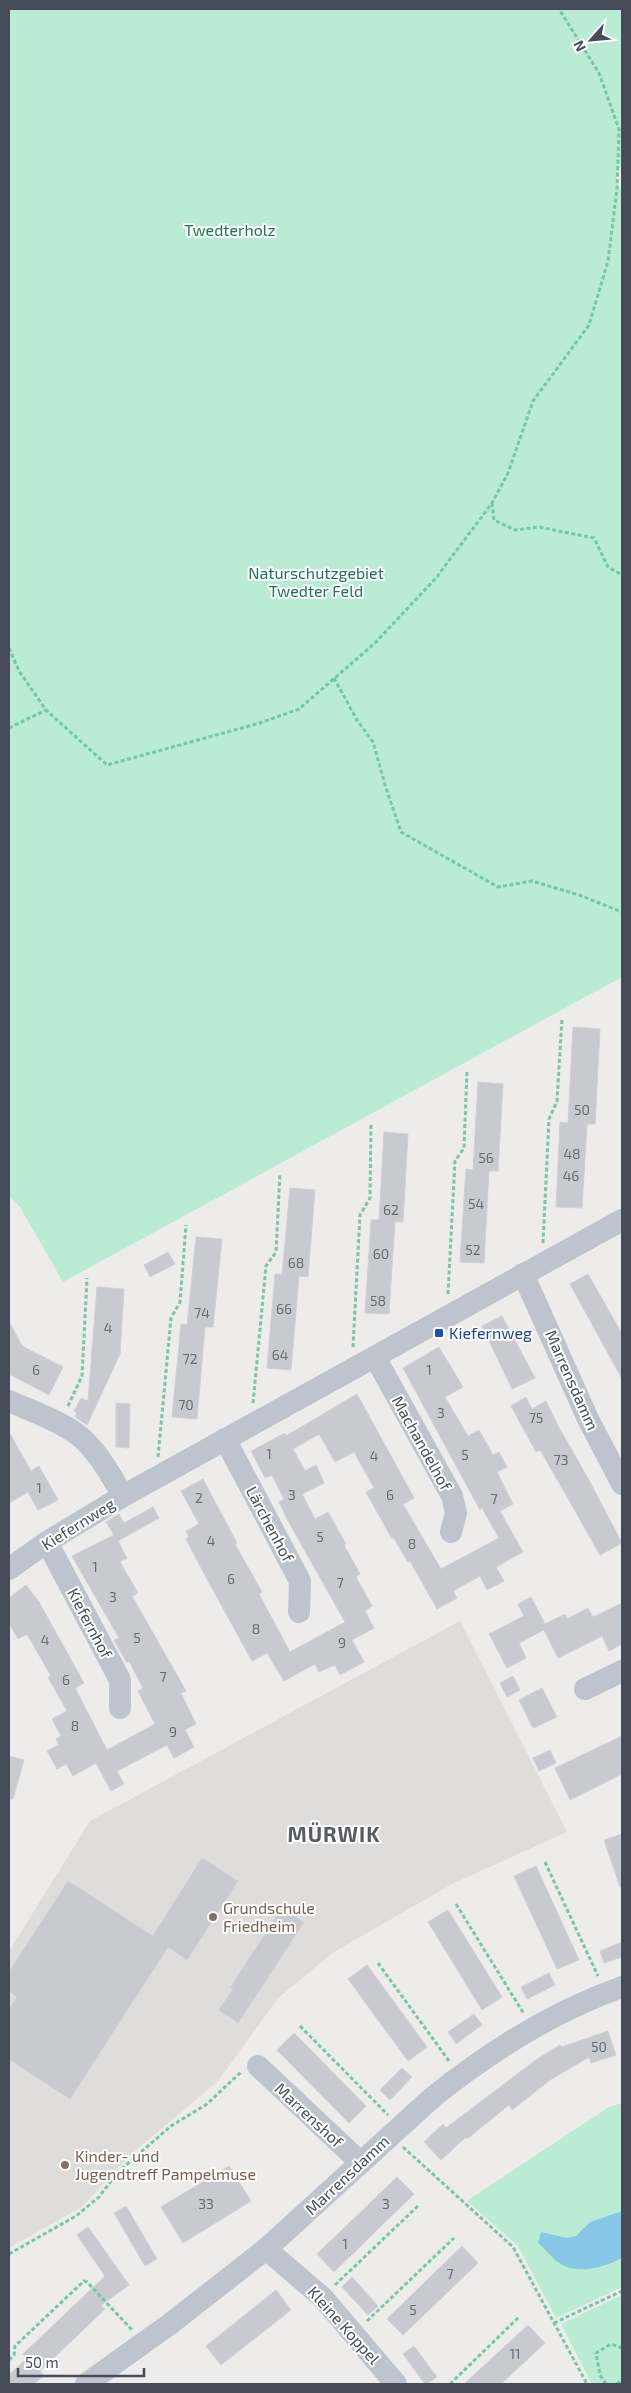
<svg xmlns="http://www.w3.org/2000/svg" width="631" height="2393" viewBox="0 0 631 2393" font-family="'Exo 2',sans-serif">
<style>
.education{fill:#dfdddc}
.green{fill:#baebd3}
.water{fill:#89c7e6}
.building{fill:#c8cad0;stroke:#cfd1d7}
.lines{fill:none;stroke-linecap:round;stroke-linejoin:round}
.path{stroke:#74c7a8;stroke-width:3;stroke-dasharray:4 2.5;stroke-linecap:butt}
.minor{stroke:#bdc4cd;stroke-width:22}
.transit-dot{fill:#1a4fb4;stroke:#fff;stroke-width:2}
.education-dot{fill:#8d6e63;stroke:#fff;stroke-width:2}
.labels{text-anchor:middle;stroke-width:4;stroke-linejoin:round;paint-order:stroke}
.number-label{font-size:14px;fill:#666c75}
.park-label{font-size:16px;fill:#1b7452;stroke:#fff}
.transit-label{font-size:16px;fill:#164399;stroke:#fff;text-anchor:start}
.street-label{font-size:16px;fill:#454c57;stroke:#fff}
.education-label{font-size:16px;fill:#785e54;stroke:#fff;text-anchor:start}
.district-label{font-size:21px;font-weight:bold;letter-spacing:1px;fill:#585b60;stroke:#fff}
</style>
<rect width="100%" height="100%" fill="#eeebeb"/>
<path class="education" d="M460 1621 567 1832 454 1883 334 1952 278 1998 218 2081 129 2156 83 2206 9 2248V1951L90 1821Z"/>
<g class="green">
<path d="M9 9H622V159L616 181 622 192V977L63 1282 20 1207 9 1196Z"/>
<path d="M622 2103V2287L556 2318 518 2246 467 2201 609 2107Z"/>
<path d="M622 2295V2384H592L561 2324Z"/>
</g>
<path class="water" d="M622 2211V2258C606 2267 575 2276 558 2262 551 2257 545 2249 538 2243L541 2232 567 2238 576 2236 590 2222Z"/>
<g class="building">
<path d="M573 1027 600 1029 595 1124H587L582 1208 556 1207 560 1122 568 1123Z"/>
<path d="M478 1082 503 1084 498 1171H489L484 1263 460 1262 466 1169 473 1170Z"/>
<path d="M384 1132 408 1134 403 1222 395 1221 389 1314 365 1313 371 1220H379Z"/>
<path d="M290 1188 315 1190 308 1277 299 1276 291 1370 267 1368 275 1274 282 1275Z"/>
<path d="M196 1237 222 1239 213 1327H205L197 1419 172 1417 181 1324 187 1325Z"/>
<path d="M168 1252 175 1264 150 1277 144 1265Z"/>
<path d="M588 1274 622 1334V1379L570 1284Z"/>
<path d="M97 1287 124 1289 120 1354 87 1425 75 1417 77 1413 74 1411 81 1398 88 1401Z"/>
<path d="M502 1316 535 1378 512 1389 482 1326Z"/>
<path d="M9 1321 22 1346 63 1367 49 1395 9 1374Z"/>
<path d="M439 1347 463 1387 445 1397 468 1436 479 1430 493 1455 499 1452 507 1467 497 1472 513 1504 500 1511 523 1552 496 1567 504 1581 487 1590 480 1576 453 1591 457 1598 437 1609 410 1561 408 1562 393 1537 392 1539 366 1492 374 1488 354 1452 335 1462 319 1434 293 1449 305 1471 316 1465 324 1483 302 1494 315 1519 328 1512 346 1544 344 1545 360 1574 356 1577 372 1606 365 1611 374 1628 352 1640 364 1662 340 1675 335 1665 319 1672 315 1664 284 1681 267 1653 252 1661 208 1581 186 1539 189 1537 186 1531 199 1524 181 1491 203 1479 237 1543 235 1544 262 1592 259 1594 290 1652 345 1622 287 1519 279 1502 284 1499 272 1475 265 1478 251 1451 285 1433 286 1436 357 1394 414 1498 403 1504 441 1569 499 1538 482 1508 480 1510 403 1368Z"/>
<path d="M526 1397 532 1409 546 1401 557 1424 590 1482 622 1543 600 1555 565 1493 540 1450 536 1452 511 1406Z"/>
<path d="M116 1403 130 1404 129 1448 116 1447Z"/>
<path d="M9 1432 31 1471 39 1466 58 1500 38 1510 28 1492 9 1503Z"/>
<path d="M153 1507 159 1518 118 1541 127 1558 120 1562 138 1593 132 1596 186 1691 181 1693 196 1724 185 1730 194 1747 174 1758 167 1745 117 1771 124 1784 111 1791 96 1763 73 1776 66 1764 57 1769 47 1751 59 1745 56 1739 61 1736 52 1719 67 1711 48 1677 51 1676 27 1634 18 1639 9 1623V1598L26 1585 39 1602 84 1683 75 1688 107 1750 155 1724 138 1691 143 1688 129 1661 127 1663 114 1640 119 1638 72 1556 114 1535 106 1522 117 1515 119 1514 124 1523Z"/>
<path d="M531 1597 545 1624 565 1614 567 1619 588 1608 593 1617 622 1603V1644L609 1651 602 1636 558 1658 544 1630 519 1643 526 1658 507 1668 489 1634 524 1616 518 1604Z"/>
<path d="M513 1676 520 1690 507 1697 500 1683Z"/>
<path d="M542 1688 557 1717 533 1728 519 1700Z"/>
<path d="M622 1736V1774L570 1800 555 1768Z"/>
<path d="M550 1750 556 1763 539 1771 533 1758Z"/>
<path d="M9 1756 24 1760 13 1799H9Z"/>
<path d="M622 1834V1886L620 1887 604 1840Z"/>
<path d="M202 1858 238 1881 187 1960 168 1947 70 2099 9 2059V2010L17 1997 9 1991V1972L68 1881 153 1936Z"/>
<path d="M536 1866 579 1960 557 1969 514 1876Z"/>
<path d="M282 1908 304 1922 238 2023 219 2010 233 1989 230 1988Z"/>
<path d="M448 1910 502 1997 482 2010 428 1922Z"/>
<path d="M622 1942V1957L604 1963 600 1951Z"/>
<path d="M367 1965 427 2047 408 2061 348 1979Z"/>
<path d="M549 1973 555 1985 527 1999 521 1987Z"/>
<path d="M474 2014 482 2025 456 2044 448 2032Z"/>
<path d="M608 2031 616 2055 591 2063 589 2057 550 2080 512 2110 509 2105 467 2139 466 2137 441 2160 424 2142 443 2124 446 2128 537 2059 560 2045 562 2047Z"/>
<path d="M294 2033 366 2106 349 2123 277 2050Z"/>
<path d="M402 2068 412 2077 390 2100 380 2090Z"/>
<path d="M229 2166 251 2201 183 2243 161 2207Z"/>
<path d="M397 2177 414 2194 334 2272 317 2254Z"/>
<path d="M126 2206 157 2259 145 2266 114 2213Z"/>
<path d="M88 2227 129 2285 101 2305 105 2309 40 2371 44 2375 34 2384H9V2375L27 2358 23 2354 105 2276 77 2235Z"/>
<path d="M462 2246 478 2263 403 2335 387 2319Z"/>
<path d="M352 2277 378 2306 368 2315 342 2287Z"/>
<path d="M276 2290 291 2310 221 2365 206 2346Z"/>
<path d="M528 2325 545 2343 501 2384H464Z"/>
<path d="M414 2346 437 2377 427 2384H425L403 2354Z"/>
</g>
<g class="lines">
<g class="path">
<path d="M492 503 494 520 515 530 539 527 594 538 608 567 622 575"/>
<path d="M9 648 19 671 46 710 107 765 260 723 299 709 375 643 436 578 492 503 508 473 533 401 589 325 608 261 617 189 619 129 599 73 559 9"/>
<path d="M334 678 357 720 373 742 386 788 401 832 498 887 532 881 579 895 622 912"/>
<path d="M9 728 46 710"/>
<path d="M543 1243 549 1119 557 1101 562 1018"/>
<path d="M448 1294 455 1161 464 1148 467 1071"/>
<path d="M353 1347 360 1215 370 1198 371 1125"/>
<path d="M253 1403 266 1266 276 1252 280 1173"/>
<path d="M68 1406 82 1376 87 1278"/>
<path d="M158 1457 171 1318 180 1302 186 1225"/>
<path d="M545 1862 598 1976"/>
<path d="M456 1904 524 2014"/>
<path d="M378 1963 449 2061"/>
<path d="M300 2026 388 2115"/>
<path d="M403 2147 513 2247 587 2384"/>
<path d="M9 2254 76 2216 99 2197 118 2172 171 2126 207 2104 241 2072"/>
<path d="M335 2285 419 2205"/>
<path d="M367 2321 454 2238"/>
<path d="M554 2323 622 2291"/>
<path d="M9 2360 14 2355 15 2346 84 2281 87 2282 132 2330"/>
<path d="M450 2384 520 2316"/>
<path d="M606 2384 600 2375 596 2353 611 2344 622 2348"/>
<path d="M617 2384 622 2380"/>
</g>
<g class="minor">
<path d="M523 1274 588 1419 622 1484"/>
<path d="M375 1357 452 1496 456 1513 451 1532"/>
<path d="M9 1401C33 1412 65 1422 85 1441 101 1457 112 1477 123 1496"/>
<path d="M225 1439 300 1581 299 1612"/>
<path d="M47 1542 120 1680V1708"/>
<path d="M9 1569 47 1542 123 1496 622 1220"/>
<path d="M585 1689 622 1671"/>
<path d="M258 2066 361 2163"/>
<path d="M266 2249 322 2297 396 2384"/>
<path d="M86 2384 170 2324 266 2249 433 2097C489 2052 554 2011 622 1987"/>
</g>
</g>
<rect class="transit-dot" x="434" y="1328" width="10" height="10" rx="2.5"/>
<g class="education-dot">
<circle cx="213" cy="1917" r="5"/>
<circle cx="65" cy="2165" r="5"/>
</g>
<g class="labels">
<g class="number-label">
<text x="582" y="1115">50</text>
<text x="572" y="1159">48</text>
<text x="486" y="1163">56</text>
<text x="571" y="1181">46</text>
<text x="476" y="1209">54</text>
<text x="391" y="1215">62</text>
<text x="473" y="1255">52</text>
<text x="381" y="1259">60</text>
<text x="296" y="1268">68</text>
<text x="378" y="1306">58</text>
<text x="284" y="1314">66</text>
<text x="202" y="1318">74</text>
<text x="108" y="1333">4</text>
<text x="280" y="1360">64</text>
<text x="190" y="1364">72</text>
<text x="36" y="1375">6</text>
<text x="429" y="1375">1</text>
<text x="186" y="1410">70</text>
<text x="441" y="1418">3</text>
<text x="536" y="1423">75</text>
<text x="269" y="1459">1</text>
<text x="465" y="1460">5</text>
<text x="374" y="1461">4</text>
<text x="561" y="1465">73</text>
<text x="39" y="1493">1</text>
<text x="292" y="1500">3</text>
<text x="390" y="1500">6</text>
<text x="199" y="1503">2</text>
<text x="494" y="1504">7</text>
<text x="320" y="1542">5</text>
<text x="211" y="1546">4</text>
<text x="412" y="1549">8</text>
<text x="95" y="1572">1</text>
<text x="231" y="1584">6</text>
<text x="340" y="1588">7</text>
<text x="113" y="1602">3</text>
<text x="256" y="1634">8</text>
<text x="137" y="1643">5</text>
<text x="45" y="1645">4</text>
<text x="342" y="1648">9</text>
<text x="163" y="1682">7</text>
<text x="66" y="1685">6</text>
<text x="75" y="1731">8</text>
<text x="173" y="1737">9</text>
<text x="599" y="2052">50</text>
<text x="206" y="2209">33</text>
<text x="386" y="2209">3</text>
<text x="345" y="2249">1</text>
<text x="450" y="2279">7</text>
<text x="413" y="2315">5</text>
<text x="515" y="2359">11</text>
</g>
<g class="park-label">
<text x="230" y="236">Twedterholz</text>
<text x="316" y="579">Naturschutzgebiet<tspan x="316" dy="18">Twedter Feld</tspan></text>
</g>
<g class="transit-label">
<text x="449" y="1339">Kiefernweg</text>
</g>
<g class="street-label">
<text transform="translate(572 1380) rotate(66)" y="6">Marrensdamm</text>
<text transform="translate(422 1443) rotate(61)" y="6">Machandelhof</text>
<text transform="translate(78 1524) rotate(-32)" y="6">Kiefernweg</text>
<text transform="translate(270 1524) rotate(62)" y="6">Lärchenhof</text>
<text transform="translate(90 1623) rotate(62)" y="6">Kiefernhof</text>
<text transform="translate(309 2115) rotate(43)" y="6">Marrenshof</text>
<text transform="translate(347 2175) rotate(-43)" y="6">Marrensdamm</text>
<text transform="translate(344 2325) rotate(48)" y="6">Kleine Koppel</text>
</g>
<g class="education-label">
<text x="223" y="1914">Grundschule<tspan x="223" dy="18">Friedheim</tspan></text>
<text x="75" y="2162">Kinder- und<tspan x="75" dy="18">Jugendtreff Pampelmuse</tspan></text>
</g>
<g class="district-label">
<text x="334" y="1842">MÜRWIK</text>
</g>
</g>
<rect width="631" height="2393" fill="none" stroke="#454c57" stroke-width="20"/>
<g transform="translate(591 40) rotate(243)" stroke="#ffffff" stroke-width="4" paint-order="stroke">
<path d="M0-4L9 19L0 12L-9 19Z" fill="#454c57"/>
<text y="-8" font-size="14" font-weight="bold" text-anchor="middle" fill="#454c57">N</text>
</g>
<path d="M18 2368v8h126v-8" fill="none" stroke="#454c57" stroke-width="2.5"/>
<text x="25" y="2368" font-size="15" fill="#454c57" stroke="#ffffff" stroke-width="4" paint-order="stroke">50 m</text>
</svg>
